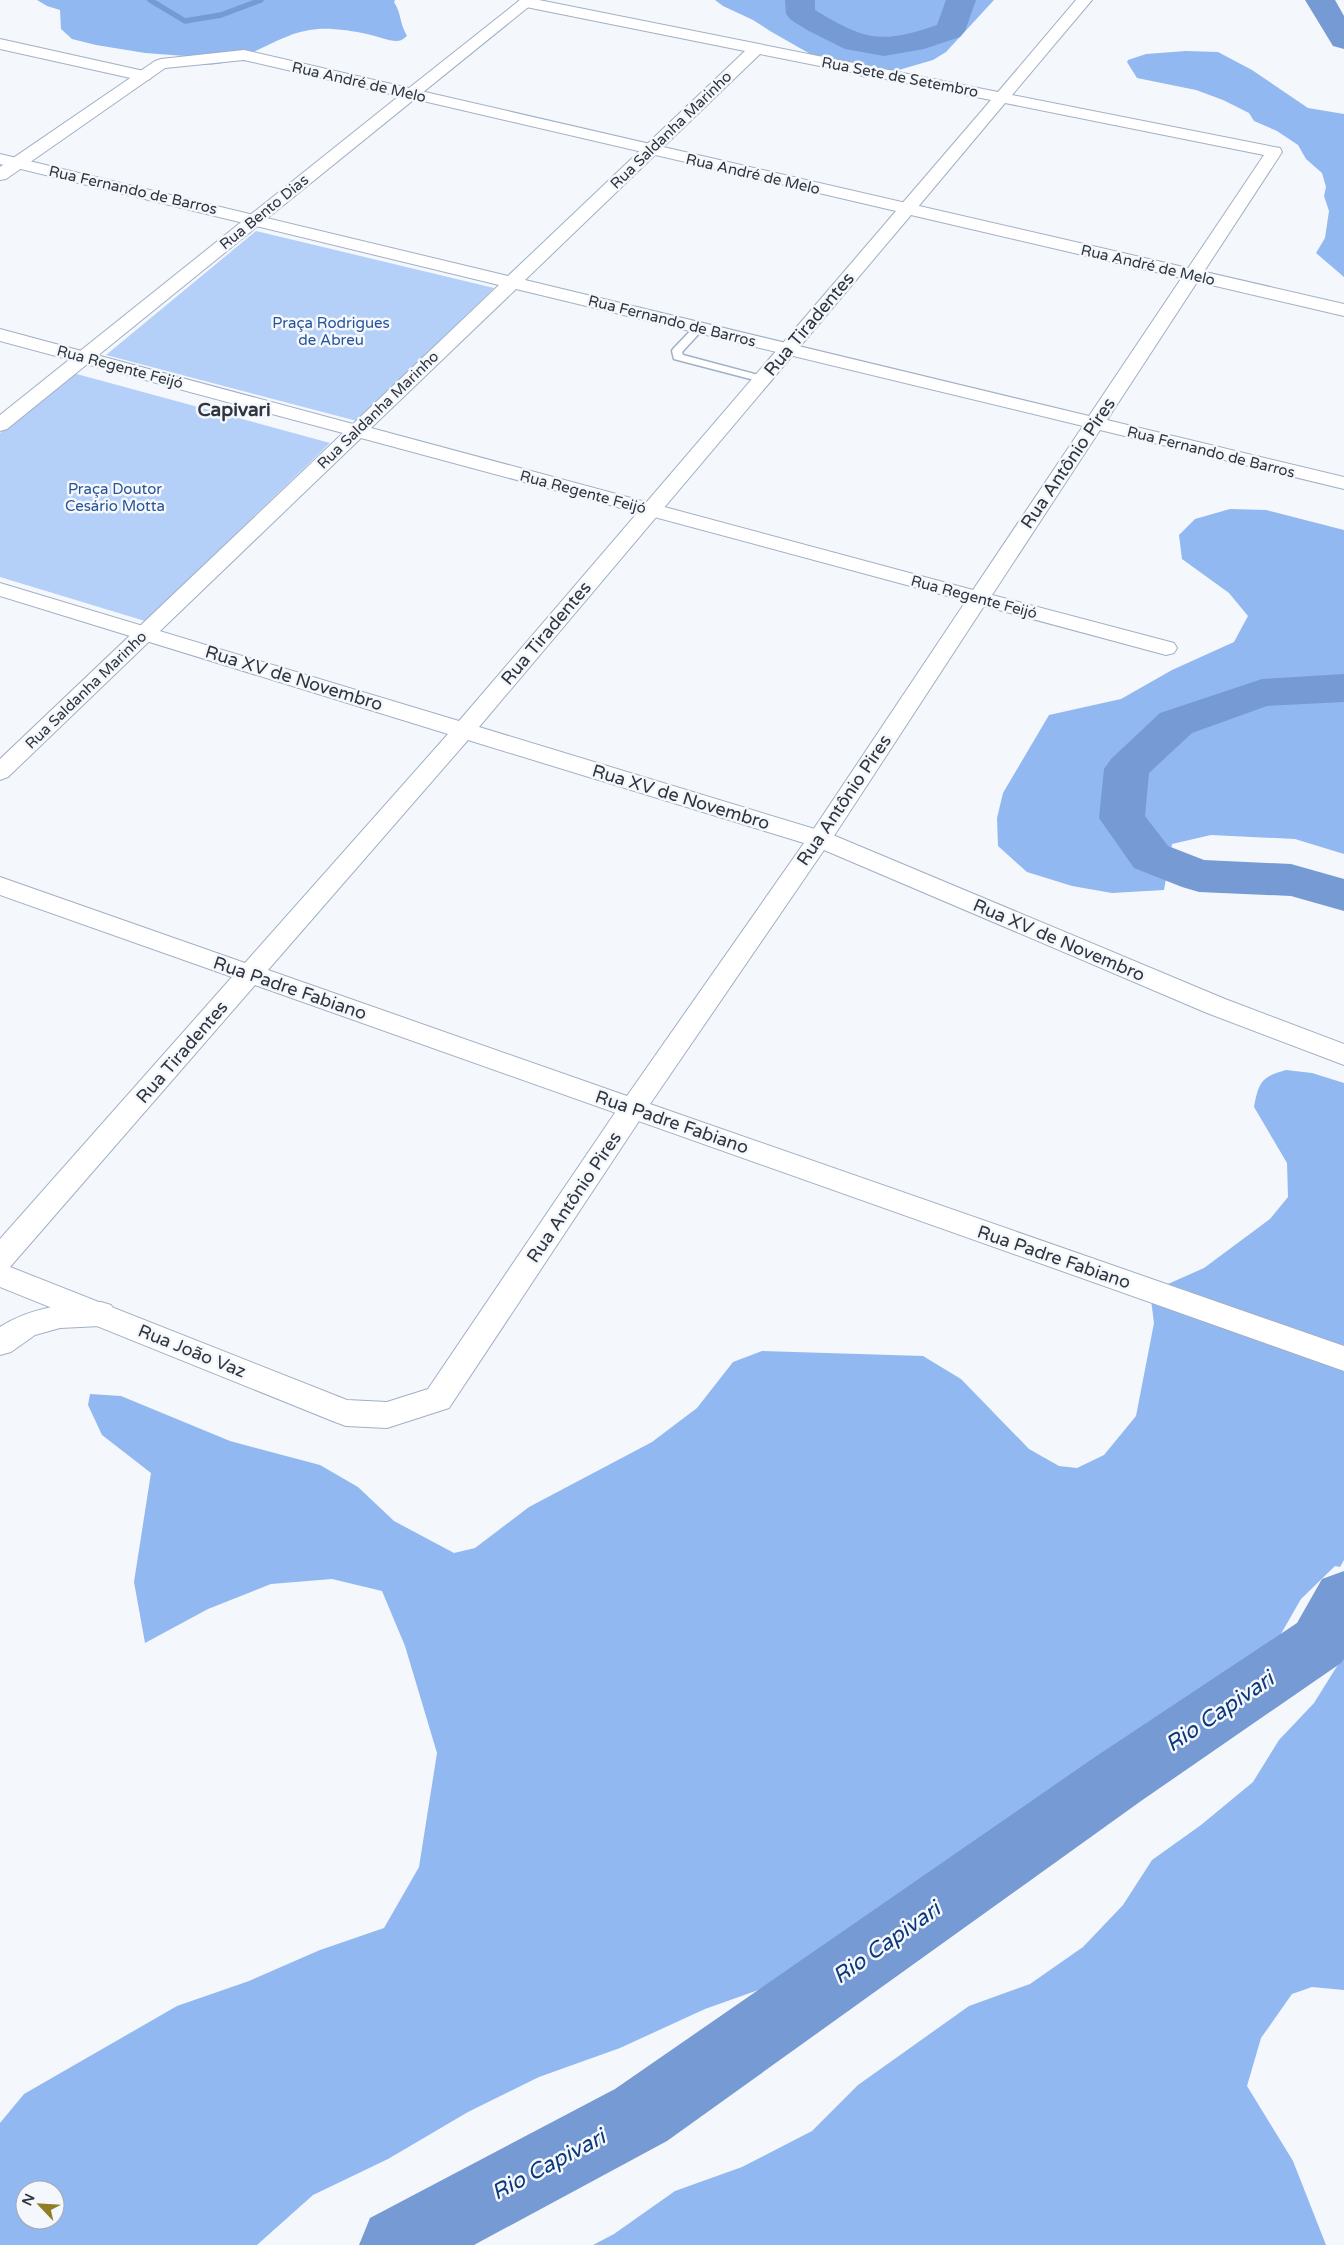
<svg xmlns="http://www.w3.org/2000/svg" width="1344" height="2245" viewBox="0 0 1344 2245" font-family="'Varela Round',sans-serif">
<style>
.green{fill:#b4cff8}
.forest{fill:#92b8f2;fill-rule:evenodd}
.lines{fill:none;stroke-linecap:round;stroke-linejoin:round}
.stream{stroke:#769ad3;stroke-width:5.5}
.river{fill:#769ad3;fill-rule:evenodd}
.lane-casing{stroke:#a1b0c6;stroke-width:3}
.street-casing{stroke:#a1b0c6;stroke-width:2}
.secondary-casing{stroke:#a1b0c6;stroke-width:2}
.primary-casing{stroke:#a1b0c6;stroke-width:2}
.lane{fill:#fff;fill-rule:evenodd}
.street{fill:#fff;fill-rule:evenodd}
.secondary{fill:#fff;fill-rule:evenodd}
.primary{fill:#fff;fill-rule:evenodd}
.labels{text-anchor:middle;stroke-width:5;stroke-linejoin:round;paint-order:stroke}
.far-street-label{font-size:15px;fill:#2f353e;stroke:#f4f7fb}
.far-park-label{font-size:15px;fill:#275398;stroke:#f4f7fb}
.street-label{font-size:18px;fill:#2f353e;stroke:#f4f7fb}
.far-district-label{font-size:19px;font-weight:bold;fill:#2f353e;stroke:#f4f7fb}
.near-water-label{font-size:22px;font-style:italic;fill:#0b387b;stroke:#f4f7fb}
</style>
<rect width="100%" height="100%" fill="#f4f7fb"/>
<g class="green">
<path d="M256 231 494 288 357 421 106 355Z"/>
<path d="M73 373 330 443 145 621 0 577V433Z"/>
</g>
<g class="forest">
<path d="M37 0H395L394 2C402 15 399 22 407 36 404 38 402 41 397 41 388 41 377 36 367 34 353 31 333 28 318 29 274 31 240 74 189 63L185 56 145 53 96 45 72 39 61 29 60 10 47 6Z"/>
<path d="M715 0H994L946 52 933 60 885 74 865 78 833 67 770 31 753 20 723 6Z"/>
<path d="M1186 51 1218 52 1252 70 1308 108 1344 114V277L1316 253 1325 238 1329 211 1324 196 1326 187 1322 173 1306 159 1298 145 1277 131 1254 121 1249 113 1223 100 1196 90 1137 78 1127 62 1128 60 1146 54Z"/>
<path d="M1230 509 1266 510 1344 530V854L1295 839 1211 835 1172 844 1164 890 1112 893 1072 886 1027 872 998 846 997 818 1003 793 1049 715 1121 699 1172 670 1234 642 1248 616 1229 593 1182 559 1179 535 1195 519Z"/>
<path d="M1286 1070 1312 1073 1344 1083V1560L1340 1567 1335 1566 1301 1599 1274 1646 1225 1686 1188 1722 1140 1755 1081 1783 874 1923 829 1965 705 2009 620 2048 539 2077 468 2112 388 2159 313 2195 257 2245H0V2123L24 2094 177 2006 249 1981 320 1950 384 1928 419 1867 437 1753 405 1646 382 1591 332 1579 271 1584 208 1609 145 1643 134 1582 151 1473 102 1435 88 1405 90 1394 121 1396 230 1441 320 1465 358 1487 394 1521 454 1553 475 1548 529 1507 652 1442 697 1408 733 1362 762 1351 923 1356 961 1379 1029 1449 1059 1466 1077 1468 1104 1455 1136 1416 1154 1323 1150 1292 1204 1268 1270 1219 1288 1197 1287 1163 1254 1107C1259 1082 1261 1077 1286 1070ZM25 2190H55V2220H25Z"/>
<path d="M1344 1648V1990L1312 1987 1292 1994 1261 2038 1247 2086 1293 2161 1326 2245H593L614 2234 675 2191 742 2167 812 2131 858 2085 969 2006 1030 1984 1083 1947 1123 1905 1152 1860 1201 1825 1253 1782 1279 1740 1314 1703 1339 1663Z"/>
</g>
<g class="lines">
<g class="stream">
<path d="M150 0 185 21 221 15 261 0"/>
<path d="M798 0 800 3"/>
</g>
<g class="river">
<path d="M785 0H815V10C866 41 881 44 937 25L946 0H976L965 31 960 37 924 49 884 56 845 49 807 30 791 20 786 14Z"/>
<path d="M1305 0H1335L1344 16V49L1333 46Z"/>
<path d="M1344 674V702L1267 706 1192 733 1149 773 1145 816 1168 846 1204 860 1291 864 1344 879V911L1291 896 1199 892 1182 887 1134 868 1099 818 1104 769 1111 759 1160 713 1262 679Z"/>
<path d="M1344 1571V1659L1341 1663 1141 1801 667 2141 474 2245H359L370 2218 615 2089 1095 1757 1297 1623 1322 1579Z"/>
</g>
<defs>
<path id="lane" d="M700 324 705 327 682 352 683 355 766 377V381L762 382 674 359 672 351 673 349 696 325Z"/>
<g id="street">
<path d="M520 0H539L998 92 1076 0H1092L1012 95 1274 147 1280 148 1282 152 1107 420 1344 477V489L1100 430 992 595 1174 643 1177 648 1174 653 1166 655 984 606 828 845 819 847 810 845 807 839 966 601 361 438 8 777 0 780V759L343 433 0 341V329L353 424 499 285 0 164V154L508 276 745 51 526 7 521 5 518 2ZM760 54 991 100 900 206 897 210 900 214H912L1005 103 1264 155 1089 416 525 280ZM516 289 1083 426 973 590 371 428Z"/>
<path d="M0 39 144 71 150 73 152 76 150 79 144 81 0 49Z"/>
<path d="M633 1098 643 1101 647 1108 643 1115 449 1408 387 1428 346 1426 335 1422 0 1287V1263L347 1400 387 1402 428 1389 623 1101Z"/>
</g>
<g id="secondary">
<path d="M412 89 1344 304V316L911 215 479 727 828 833 1225 999 1344 1044V1065L1207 1013 824 850 650 1104 1344 1346V1371L255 985 10 1267 0 1271V1239L232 977 0 895V877L245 963 448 734 0 596V583L459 721 896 211 406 97 404 94 406 91ZM468 740 804 843 627 1096 268 970Z"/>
<path d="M101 1302 111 1305 116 1314 111 1323 101 1326 60 1328 35 1335 11 1352 0 1355V1327C31 1307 65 1304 101 1302Z"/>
</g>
<path id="primary" d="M520 0H537L7 429 0 431V415L399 96 244 60 165 68 6 179 0 180V167L155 61 161 59 244 50 409 88Z"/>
</defs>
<use href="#lane" class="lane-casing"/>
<use href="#street" class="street-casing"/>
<use href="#secondary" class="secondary-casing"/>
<use href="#primary" class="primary-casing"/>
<use href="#lane" class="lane"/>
<use href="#street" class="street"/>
<use href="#secondary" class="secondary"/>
<use href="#primary" class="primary"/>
</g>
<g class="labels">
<g class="far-street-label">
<text transform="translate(900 77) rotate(11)" y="5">Rua Sete de Setembro</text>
<text transform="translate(359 82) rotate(13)" y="5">Rua André de Melo</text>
<text transform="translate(671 130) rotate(-44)" y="5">Rua Saldanha Marinho</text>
<text transform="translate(753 174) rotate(13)" y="5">Rua André de Melo</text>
<text transform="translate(133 190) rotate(13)" y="5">Rua Fernando de Barros</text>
<text transform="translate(264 212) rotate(-39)" y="5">Rua Bento Dias</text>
<text transform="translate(1148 265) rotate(13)" y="5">Rua André de Melo</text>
<text transform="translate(672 321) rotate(14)" y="5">Rua Fernando de Barros</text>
<text transform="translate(120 367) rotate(15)" y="5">Rua Regente Feijó</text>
<text transform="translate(378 410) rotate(-44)" y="5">Rua Saldanha Marinho</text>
<text transform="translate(1211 452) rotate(14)" y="5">Rua Fernando de Barros</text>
<text transform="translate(583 492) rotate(15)" y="5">Rua Regente Feijó</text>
<text transform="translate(974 597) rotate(15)" y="5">Rua Regente Feijó</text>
<text transform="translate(86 690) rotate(-44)" y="5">Rua Saldanha Marinho</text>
</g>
<g class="far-park-label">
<text x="331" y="328">Praça Rodrigues<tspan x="331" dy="17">de Abreu</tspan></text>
<text x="115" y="494">Praça Doutor<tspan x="115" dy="17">Cesário Motta</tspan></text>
</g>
<g class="street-label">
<text transform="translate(809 324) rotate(-50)" y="6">Rua Tiradentes</text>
<text transform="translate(1068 463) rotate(-56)" y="6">Rua Antônio Pires</text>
<text transform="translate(546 633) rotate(-50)" y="6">Rua Tiradentes</text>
<text transform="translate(294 678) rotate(17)" y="6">Rua XV de Novembro</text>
<text transform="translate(681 797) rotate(17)" y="6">Rua XV de Novembro</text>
<text transform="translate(844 800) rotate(-56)" y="6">Rua Antônio Pires</text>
<text transform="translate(1059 940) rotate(23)" y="6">Rua XV de Novembro</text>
<text transform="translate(290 988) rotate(19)" y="6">Rua Padre Fabiano</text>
<text transform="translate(182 1052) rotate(-49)" y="6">Rua Tiradentes</text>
<text transform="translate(672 1122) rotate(19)" y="6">Rua Padre Fabiano</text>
<text transform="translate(574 1197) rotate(-56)" y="6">Rua Antônio Pires</text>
<text transform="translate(1054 1257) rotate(19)" y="6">Rua Padre Fabiano</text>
<text transform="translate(192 1351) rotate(22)" y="6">Rua João Vaz</text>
</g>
<g class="far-district-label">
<text x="234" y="416">Capivari</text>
</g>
<g class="near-water-label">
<text transform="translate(1219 1711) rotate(-34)" y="8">Rio Capivari</text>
<text transform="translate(886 1942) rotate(-35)" y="8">Rio Capivari</text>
<text transform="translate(548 2164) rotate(-28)" y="8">Rio Capivari</text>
</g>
</g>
<g transform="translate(40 2205) rotate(295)"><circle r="24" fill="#f4f7fb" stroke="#a5a9af"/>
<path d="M0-4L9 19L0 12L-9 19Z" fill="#8e7f26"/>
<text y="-8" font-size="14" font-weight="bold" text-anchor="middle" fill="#2f353e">N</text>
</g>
</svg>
